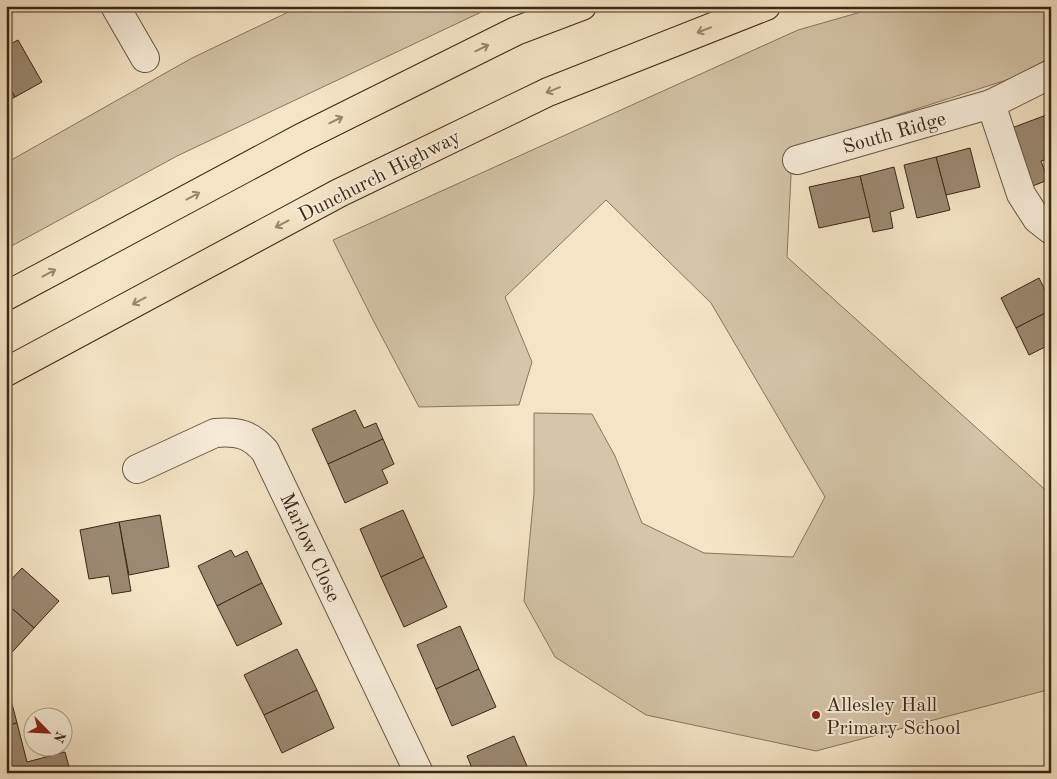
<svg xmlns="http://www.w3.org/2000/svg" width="1057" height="779" viewBox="0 0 1057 779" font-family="'Old Standard TT',serif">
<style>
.green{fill:#d5c5a9;stroke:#88765f}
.building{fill:#9c8972;stroke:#3b2615}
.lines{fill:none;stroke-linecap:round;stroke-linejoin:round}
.street-casing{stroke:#6a5642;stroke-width:30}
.highway-casing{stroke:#3b2615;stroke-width:30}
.street{stroke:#f8eedb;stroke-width:28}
.highway{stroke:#f5e5c7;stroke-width:28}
.oneway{stroke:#98866e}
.poi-dot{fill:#8f2418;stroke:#f8eedb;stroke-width:2}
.labels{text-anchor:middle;stroke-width:4;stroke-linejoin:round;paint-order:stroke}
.street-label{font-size:20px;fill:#3b2615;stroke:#f8eedb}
.poi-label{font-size:20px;fill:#3b2615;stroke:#f8eedb;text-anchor:start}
</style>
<rect width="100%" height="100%" fill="#f5e5c7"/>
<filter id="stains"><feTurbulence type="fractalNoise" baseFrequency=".004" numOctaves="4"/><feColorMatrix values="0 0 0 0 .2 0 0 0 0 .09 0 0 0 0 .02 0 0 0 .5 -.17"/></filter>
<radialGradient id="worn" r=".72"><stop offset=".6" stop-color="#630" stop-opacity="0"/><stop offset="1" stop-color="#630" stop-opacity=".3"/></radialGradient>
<g class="green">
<path d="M301 6H494L177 156 6 249V163L192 58Z"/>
<path d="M882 6H1051V61L1019 76 804 145 789 159 791 176 787 257 1051 495V689L816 751 646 715 555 657 524 601 534 493V413L592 414 615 456 642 523 704 553 793 557 825 497 711 303 606 200 505 297 532 362 519 405 419 407 373 320 333 240 798 30Z"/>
</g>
<g class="building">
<path d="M18 40 42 82 15 97 6 81V46Z"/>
<path d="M6 81 15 97 6 102Z"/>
<path d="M1049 114 1051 118V158L1041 161 1048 180 1030 187 1009 129Z"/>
<path d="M970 148 980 187 946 195 936 157Z"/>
<path d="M936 157 950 210 917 218 904 165Z"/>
<path d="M894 167 904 208 890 212 893 228 873 232 860 176Z"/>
<path d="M860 176 870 217 819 228 809 187Z"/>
<path d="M1039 278 1051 302V310L1016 328 1001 298Z"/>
<path d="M1051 310V344L1029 355 1016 328Z"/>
<path d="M355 410 364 428 376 423 383 439 328 464 312 429Z"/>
<path d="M383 439 394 464 382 470 388 483 345 503 328 464Z"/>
<path d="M403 510 424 557 381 577 360 529Z"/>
<path d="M160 515 169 567 129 575 119 522Z"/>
<path d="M119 522 131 591 112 594 109 576 89 579 80 530Z"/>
<path d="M231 550 235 557 247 551 262 583 217 606 198 566Z"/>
<path d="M424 557 447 607 404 627 381 577Z"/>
<path d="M22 568 59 601 34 628 6 603V585Z"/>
<path d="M262 583 282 624 237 646 217 606Z"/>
<path d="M6 603 34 628 6 659Z"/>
<path d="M460 626 479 669 436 689 417 645Z"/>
<path d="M297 649 317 690 264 715 244 675Z"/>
<path d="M479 669 496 707 452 726 436 689Z"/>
<path d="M6 681 17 723 6 726Z"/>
<path d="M317 690 334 728 282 753 264 715Z"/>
<path d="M17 723 27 762 65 752 69 767 50 773H6V726Z"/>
<path d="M514 736 530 773H474L467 756Z"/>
</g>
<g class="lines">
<defs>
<g id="street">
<path d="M115 6 145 58"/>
<path d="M991 104 1051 74"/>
<path d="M797 160 991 104 1021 194 1037 219 1051 230"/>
<path d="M137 469 215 433C238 431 250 434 265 451L419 773"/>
</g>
<g id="highway">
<path d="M6 296 301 138 516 31 582 6"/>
<path d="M6 372 339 193 548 92 766 6"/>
</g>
</defs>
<use href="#street" class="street-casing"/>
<use href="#highway" class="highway-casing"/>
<use href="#street" class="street"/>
<use href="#highway" class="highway"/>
</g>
<defs><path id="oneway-shaft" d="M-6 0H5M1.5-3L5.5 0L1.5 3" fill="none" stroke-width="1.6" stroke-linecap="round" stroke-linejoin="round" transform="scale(1.25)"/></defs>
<g class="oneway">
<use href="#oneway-shaft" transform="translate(704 30) rotate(159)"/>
<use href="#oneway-shaft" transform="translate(482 48) rotate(-26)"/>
<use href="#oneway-shaft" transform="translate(553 90) rotate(158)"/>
<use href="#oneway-shaft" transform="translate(336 120) rotate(-26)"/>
<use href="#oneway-shaft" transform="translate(193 196) rotate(-28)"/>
<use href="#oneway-shaft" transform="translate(282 224) rotate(152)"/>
<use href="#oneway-shaft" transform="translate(49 273) rotate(-28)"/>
<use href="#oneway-shaft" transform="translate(139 301) rotate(152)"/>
</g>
<circle class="poi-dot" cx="816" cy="715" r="5"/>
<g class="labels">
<g class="street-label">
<text transform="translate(894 132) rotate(-16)" y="7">South Ridge</text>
<text transform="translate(379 175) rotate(-27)" y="7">Dunchurch Highway</text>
<text transform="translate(311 547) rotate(65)" y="7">Marlow Close</text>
</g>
<g class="poi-label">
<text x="826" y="711">Allesley Hall<tspan x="826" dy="23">Primary School</tspan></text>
</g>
</g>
<rect width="1057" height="779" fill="none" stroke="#f5e5c7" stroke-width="25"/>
<rect x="8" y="8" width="1042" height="764" fill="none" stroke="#3b2615" stroke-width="2.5"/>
<rect x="12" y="12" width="1032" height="754" fill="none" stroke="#3b2615"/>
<g transform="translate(48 732) rotate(114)"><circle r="24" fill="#f8eedb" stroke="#ac9e8c"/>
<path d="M0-4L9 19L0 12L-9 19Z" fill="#8f2418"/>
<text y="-8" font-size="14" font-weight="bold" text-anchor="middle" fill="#3b2615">N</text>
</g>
<rect width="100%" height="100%" filter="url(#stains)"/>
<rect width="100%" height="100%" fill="url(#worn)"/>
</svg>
